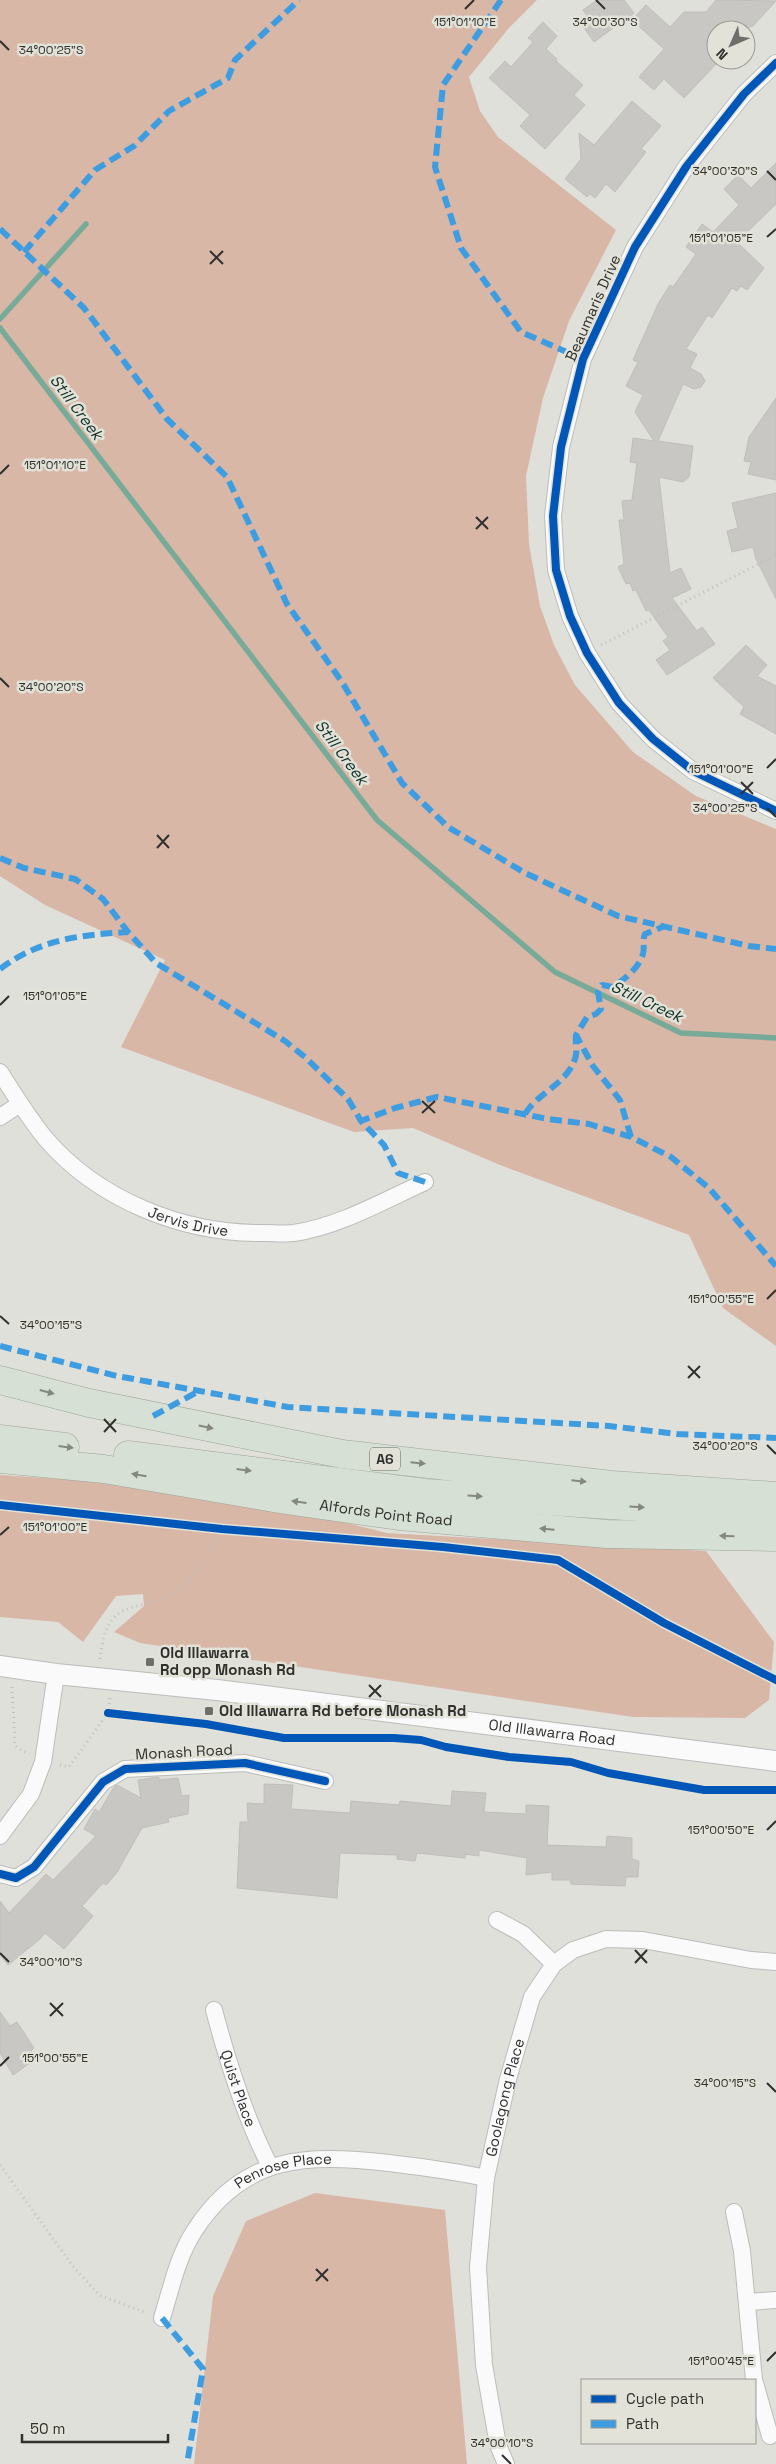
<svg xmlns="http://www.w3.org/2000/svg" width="776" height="2464" viewBox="0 0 776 2464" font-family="'Space Grotesk',sans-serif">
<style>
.forest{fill:#d8b7a7}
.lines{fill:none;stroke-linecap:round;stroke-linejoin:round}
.stream{stroke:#78aa99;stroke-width:5.5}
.building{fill:#c8c7c3;stroke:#c0bebb}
.minor-casing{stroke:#bcbcb9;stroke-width:18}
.tertiary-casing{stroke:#bcbcb9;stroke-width:22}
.trunk-casing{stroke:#9ba695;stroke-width:29}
.path{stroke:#bfbfbc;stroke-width:3;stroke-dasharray:1 4;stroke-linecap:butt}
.minor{stroke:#fafafa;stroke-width:16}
.tertiary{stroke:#fafafa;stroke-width:20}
.trunk{stroke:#d7e0d4;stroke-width:28}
.quiet{stroke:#3e9de1;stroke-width:6;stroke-dasharray:12 6;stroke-linecap:butt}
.cycleway-casing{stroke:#e2e2d9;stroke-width:11}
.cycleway{stroke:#0057b8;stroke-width:8}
.oneway{fill:#848880}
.ticks{fill:none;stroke:#30302d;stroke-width:2}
.poi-dot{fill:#6e6e6a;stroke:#e2e2d9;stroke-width:2}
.labels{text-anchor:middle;stroke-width:5;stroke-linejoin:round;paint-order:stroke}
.shield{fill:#e2e2d9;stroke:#656561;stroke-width:1}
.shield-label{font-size:14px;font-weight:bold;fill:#30302d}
.street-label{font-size:15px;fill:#30302d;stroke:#e2e2d9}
.poi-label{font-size:15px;font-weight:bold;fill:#30302d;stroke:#e2e2d9;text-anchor:start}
.water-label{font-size:16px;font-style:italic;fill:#103228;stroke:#e2e2d9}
.ticks-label{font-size:12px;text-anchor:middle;fill:#30302d;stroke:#e2e2d9;stroke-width:5;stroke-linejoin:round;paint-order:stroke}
</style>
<rect width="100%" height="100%" fill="#e0e0db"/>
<g class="forest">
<path d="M0 0H537L509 28 469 77 480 111 498 137 616 230 569 321 543 398 526 476 529 544 540 606 554 645 575 685 633 752 696 796 776 829V1346L723 1308 689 1235 500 1165 413 1128 354 1132 121 1047 165 960 45 905 0 876Z"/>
<path d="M0 1475 91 1481 307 1513 387 1533 706 1551 774 1642 769 1700 745 1718 633 1717 140 1643 114 1632 144 1606 143 1594 116 1596 83 1642 58 1622 0 1617Z"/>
<path d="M315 2193 445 2210 467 2464H194L213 2296 246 2221Z"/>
</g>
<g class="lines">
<g class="stream">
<path d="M0 319 86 224"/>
<path d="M0 328 377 820 555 972 681 1033 776 1038"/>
</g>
</g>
<g class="building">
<path d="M597 0H624L634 13 594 42 582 25 590 20 583 10Z"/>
<path d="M716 0 776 1 752 27 750 26 747 30H716V64L684 98 664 79 654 90 639 77 664 49 632 20 646 5 670 27 684 12H706Z"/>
<path d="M543 22 557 36 546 49 557 59 556 61 583 85 574 95 585 105 545 149 520 126 530 115 489 78 505 61 511 67 533 42 528 38Z"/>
<path d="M632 101 661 126 641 149 646 152 615 192 606 184 595 198 590 194 587 197 565 179 581 159 579 133 594 145Z"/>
<path d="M776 163V204L737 242 764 268 747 290 741 286 737 291 732 288 712 318 708 315 686 349 697 354 690 368 701 374 705 381 701 387 694 389 683 384 658 441 693 446 689 477 683 482 659 477 670 573 681 568 691 589 672 598 697 631 702 627 715 644 667 675 656 660 670 650 663 641 668 637 649 610 646 611 636 590 633 591 630 583 626 584 618 567 624 564 619 520H624L622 501 632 500 637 463 630 462 633 438 654 441 635 412 643 395 626 386 638 362 633 360 658 304 670 285 673 287 696 254 686 247 702 224 713 232 739 205 724 189 738 175 751 188Z"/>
<path d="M776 398V480L748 474 751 462 744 461 749 437Z"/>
<path d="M776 493V599L756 559 753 547 732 552 727 531 738 528 732 503Z"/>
<path d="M746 645 767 665 757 676 776 686V734L740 714 744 707 713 678Z"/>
<path d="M159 1777V1780L178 1778 182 1796 189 1795 188 1814 168 1818 169 1822 142 1828 116 1874 106 1885 103 1883 82 1906 93 1916 64 1949 45 1933 40 1939 8 1965 0 1955V1901L9 1913 46 1874 53 1880 96 1836 84 1829 95 1809 99 1812 114 1787 117 1785 141 1798 138 1780Z"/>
<path d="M264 1784 293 1785 291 1809 350 1813 351 1801 399 1805 400 1801 451 1806 452 1791 486 1793 484 1812 526 1814V1805L549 1806 547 1845 606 1847 607 1836 632 1838V1859L639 1861 638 1877H626L625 1886 571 1884 570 1880H552V1872L526 1875 527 1858 479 1850V1856L465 1854V1858L417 1853 415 1861 397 1859V1855L340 1853 337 1898 237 1888 240 1822H248L247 1803 264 1804Z"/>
<path d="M0 2012 10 2026 17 2022 34 2048 31 2051 37 2058 13 2075 0 2053Z"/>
</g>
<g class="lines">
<defs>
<g id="minor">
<path d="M776 63 744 94 686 167 635 247 583 359 561 447 553 516 556 570 570 616 587 653 619 703 653 739 693 771 776 811"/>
<path id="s1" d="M0 1072C14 1094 28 1117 45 1138 98 1200 183 1234 264 1233 274 1233 285 1234 294 1233 340 1226 383 1201 425 1182"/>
<path d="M0 1117 20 1104"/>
<path d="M0 1836 31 1794 43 1762 56 1674"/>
<path d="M0 1874 16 1878 34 1867 103 1782 125 1769 245 1763 325 1781"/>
<path d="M497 1920 523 1934 554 1964"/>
<path id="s2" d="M214 2010C228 2063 245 2118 270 2166"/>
<path d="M734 2212 742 2251 754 2380"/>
<path d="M748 2302 776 2300"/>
<path id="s3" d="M162 2318C171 2289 178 2255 195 2230 244 2154 308 2154 389 2163 422 2167 454 2171 486 2178"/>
<path d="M755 2383 770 2436"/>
<path id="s4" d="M506 2464 498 2445 484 2365 478 2267 486 2178 508 2079 532 1997 554 1964 573 1950 606 1939 643 1940 751 1960 776 1962"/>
</g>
<g id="tertiary">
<path id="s5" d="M0 1666 56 1674 217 1690 776 1761"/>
</g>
<g id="trunk">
<path d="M0 1380 89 1403 342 1454 612 1485 776 1496"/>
<path d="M0 1439 65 1447"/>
<path d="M128 1455 425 1493 748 1514H776"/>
<path id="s6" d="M0 1459 104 1469 286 1500 399 1516 607 1534 776 1537"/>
</g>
</defs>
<use href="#minor" class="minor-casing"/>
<use href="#tertiary" class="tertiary-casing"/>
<use href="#trunk" class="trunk-casing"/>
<g class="path">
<path d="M601 645 776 555"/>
<path d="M100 1659C107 1592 137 1617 177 1590 200 1575 210 1552 222 1529"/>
<path d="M12 1687 15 1746 27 1753"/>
<path d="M60 1765 69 1767 108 1713 110 1697"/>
<path d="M0 2165 72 2265 99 2295 147 2313"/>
</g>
<use href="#minor" class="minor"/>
<use href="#tertiary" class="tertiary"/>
<use href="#trunk" class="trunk"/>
<g class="quiet">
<path d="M501 0 443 85 435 167 461 248 521 332 583 359"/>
<path d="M0 229 84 308 167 419 227 477 287 604 342 682 402 783 448 827 525 873 618 916 749 946 776 949"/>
<path d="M24 252 95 170 134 146 169 111 228 78 235 60 299 0"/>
<path d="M0 858 24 868 75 879 103 899 128 932 156 963 285 1041 306 1058 348 1099 361 1121"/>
<path d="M0 969C40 939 80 935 128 932"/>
<path d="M525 1114C538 1092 570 1083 576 1055 577 1049 575 1041 576 1035"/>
<path d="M631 1137 620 1100 593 1066 576 1035 587 1017 596 1014 601 1009 598 992 602 985 613 987C626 978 638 969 643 954 645 947 642 941 645 934L665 926"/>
<path d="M425 1182 398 1173 384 1145 361 1121 395 1108 437 1097 548 1119 589 1124 631 1137 671 1157 709 1188 776 1266"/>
<path d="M0 1346 117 1376 288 1407 609 1426 677 1434 776 1438"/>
<path d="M153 1416 199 1391"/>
<path d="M162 2318 203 2369 187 2464"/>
</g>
<defs>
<g id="cycleway">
<path d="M776 63 744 94 686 167 635 247 583 359 561 447 553 516 556 570 570 616 587 653 619 703 653 739 693 771 776 811"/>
<path d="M0 1505 222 1529 443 1547 558 1560 664 1623 776 1680"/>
<path d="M108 1713 206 1724 284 1738H394L421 1740 446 1747 509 1757 571 1762 608 1773 704 1790H776"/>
<path d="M0 1874 16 1878 34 1867 103 1782 125 1769 245 1763 325 1781"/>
</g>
</defs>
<use href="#cycleway" class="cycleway-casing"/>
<use href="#cycleway" class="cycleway"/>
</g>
<defs><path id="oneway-solid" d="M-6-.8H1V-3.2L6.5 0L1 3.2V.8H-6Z" transform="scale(1.25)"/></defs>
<g class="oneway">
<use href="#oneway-solid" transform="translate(47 1392) rotate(15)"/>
<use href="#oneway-solid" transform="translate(206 1427) rotate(12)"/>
<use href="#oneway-solid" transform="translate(66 1447) rotate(7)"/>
<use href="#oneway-solid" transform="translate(418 1463) rotate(6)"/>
<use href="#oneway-solid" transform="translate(244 1470) rotate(7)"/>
<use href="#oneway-solid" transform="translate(139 1475) rotate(-170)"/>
<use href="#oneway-solid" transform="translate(579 1481) rotate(6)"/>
<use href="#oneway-solid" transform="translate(475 1496) rotate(4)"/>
<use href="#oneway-solid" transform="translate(299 1502) rotate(-172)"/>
<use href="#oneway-solid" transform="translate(637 1507) rotate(4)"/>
<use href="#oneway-solid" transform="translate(547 1529) rotate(-175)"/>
<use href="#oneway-solid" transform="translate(727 1536) rotate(-179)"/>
</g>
<path class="ticks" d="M596 0 605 9M465 9 474 0M0 41 9 50M767 171 776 180M767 237 776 229M210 251 223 264M210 264 223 251M0 474 9 465M476 517 488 529M476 529 488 517M0 678 9 687M767 768 776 759M741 782 753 794M741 794 753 782M767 808 776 817M157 835 169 848M157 848 169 835M0 1005 9 996M422 1101 435 1113M422 1113 435 1101M767 1299 776 1290M0 1316 9 1324M688 1366 700 1378M688 1378 700 1366M104 1419 116 1432M104 1432 116 1419M767 1445 776 1454M0 1535 9 1527M369 1685 381 1697M369 1697 381 1685M767 1830 776 1821M635 1950 647 1963M0 1953 9 1962M635 1963 647 1950M50 2003 63 2016M50 2016 63 2003M0 2066 9 2057M767 2083 776 2092M316 2269 328 2281M316 2281 328 2269M767 2361 776 2352M502 2455 511 2464"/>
<g class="poi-dot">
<rect x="145" y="1657" width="10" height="10" rx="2.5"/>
<rect x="204" y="1706" width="10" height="10" rx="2.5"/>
</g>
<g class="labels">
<rect class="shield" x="370" y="1447.5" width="30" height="23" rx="4"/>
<g class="shield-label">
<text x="385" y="1464">A6</text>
</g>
<g class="street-label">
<text transform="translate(593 308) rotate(-66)" y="5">Beaumaris Drive</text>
<text dy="5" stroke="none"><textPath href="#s1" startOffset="249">Jervis Drive</textPath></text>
<text dy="5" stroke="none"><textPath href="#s6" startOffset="390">Alfords Point Road</textPath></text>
<text dy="5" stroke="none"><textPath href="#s5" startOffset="556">Old Illawarra Road</textPath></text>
<text transform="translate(184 1752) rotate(-3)" y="5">Monash Road</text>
<text dy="5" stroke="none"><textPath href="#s2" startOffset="82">Quist Place</textPath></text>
<text dy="5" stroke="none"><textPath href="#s4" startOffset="372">Goolagong Place</textPath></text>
<text dy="5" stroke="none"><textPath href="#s3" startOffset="206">Penrose Place</textPath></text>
</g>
<g class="poi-label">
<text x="160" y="1658">Old Illawarra<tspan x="160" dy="17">Rd opp Monash Rd</tspan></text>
<text x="219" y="1716">Old Illawarra Rd before Monash Rd</text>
</g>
<g class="water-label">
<text transform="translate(77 407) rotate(53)" y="6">Still Creek</text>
<text transform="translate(342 752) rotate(53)" y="6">Still Creek</text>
<text transform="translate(647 1001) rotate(25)" y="6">Still Creek</text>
</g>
</g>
<g class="ticks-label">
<text x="465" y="26">151°01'10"E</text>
<text x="605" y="26">34°00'30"S</text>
<text x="51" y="54">34°00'25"S</text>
<text x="725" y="175">34°00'30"S</text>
<text x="721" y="242">151°01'05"E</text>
<text x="55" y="469">151°01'10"E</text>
<text x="51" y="691">34°00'20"S</text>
<text x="721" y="773">151°01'00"E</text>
<text x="725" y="812">34°00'25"S</text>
<text x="55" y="1000">151°01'05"E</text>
<text x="721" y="1303">151°00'55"E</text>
<text x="51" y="1329">34°00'15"S</text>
<text x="725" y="1450">34°00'20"S</text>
<text x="55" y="1531">151°01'00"E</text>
<text x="721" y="1834">151°00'50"E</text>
<text x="51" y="1966">34°00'10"S</text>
<text x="55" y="2062">151°00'55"E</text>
<text x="725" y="2087">34°00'15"S</text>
<text x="721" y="2365">151°00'45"E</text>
<text x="502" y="2447">34°00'10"S</text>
</g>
<rect x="581" y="2379" width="175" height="65" fill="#e2e2d9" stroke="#9b9b94"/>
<rect x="591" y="2395" width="25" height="8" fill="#0057b8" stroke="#9b9b94"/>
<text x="626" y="2404" font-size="15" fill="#30302d">Cycle path</text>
<rect x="591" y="2420" width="25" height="8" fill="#3e9de1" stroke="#9b9b94"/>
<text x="626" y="2429" font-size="15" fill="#30302d">Path</text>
<g transform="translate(731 45) rotate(225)"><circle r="24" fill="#e2e2d9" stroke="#9b9b94"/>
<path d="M0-4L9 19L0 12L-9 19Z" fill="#6e6e6a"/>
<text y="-8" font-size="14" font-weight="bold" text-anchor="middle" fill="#30302d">N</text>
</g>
<path d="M22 2434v8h146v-8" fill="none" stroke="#30302d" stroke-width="2.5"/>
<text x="30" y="2434" font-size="15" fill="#30302d" stroke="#e2e2d9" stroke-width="4" paint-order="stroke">50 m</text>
</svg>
